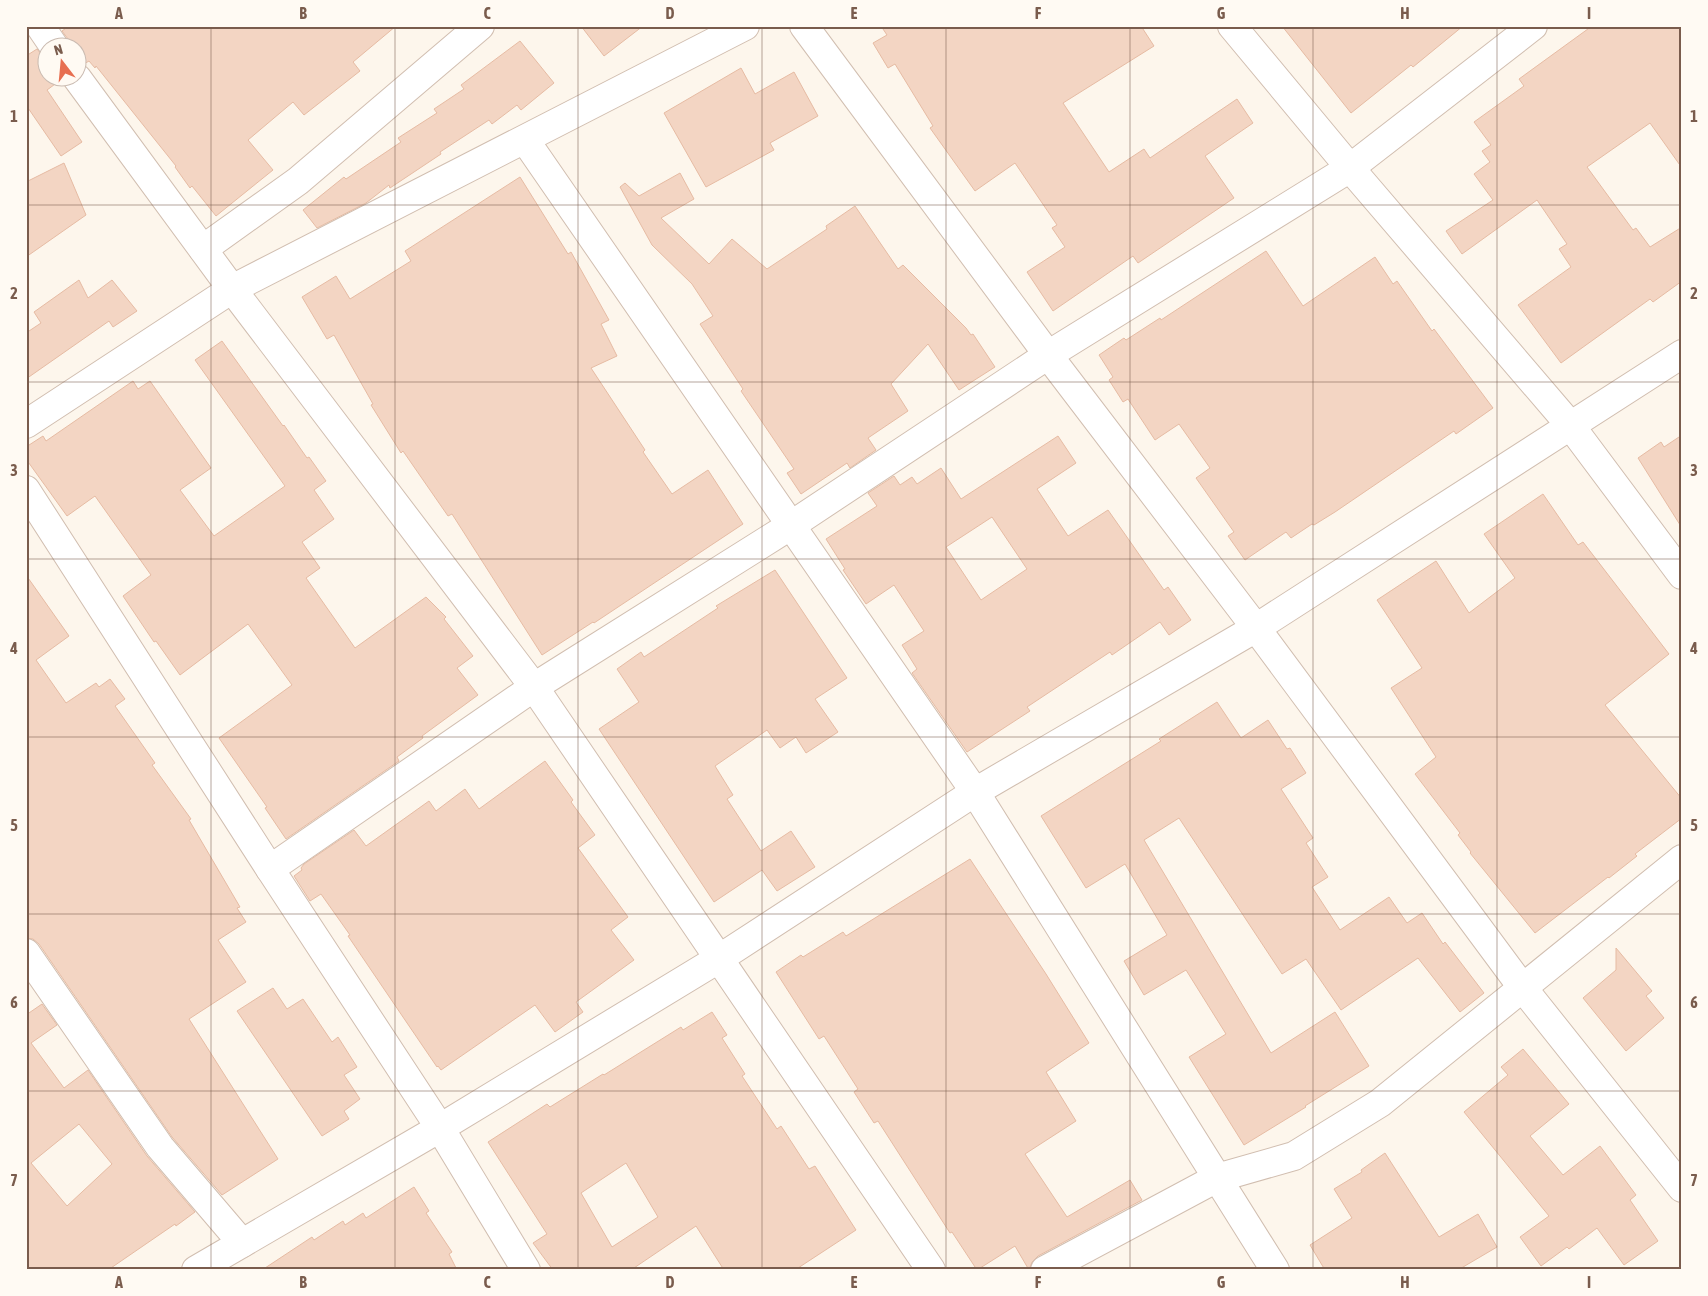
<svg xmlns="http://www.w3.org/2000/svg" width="1708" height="1296" viewBox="0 0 1708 1296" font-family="'Asap Condensed',sans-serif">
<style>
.building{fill:#f3d5c3;stroke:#e6bba3;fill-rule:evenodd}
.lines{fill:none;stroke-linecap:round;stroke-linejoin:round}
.minor-casing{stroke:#d1beb0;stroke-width:30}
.minor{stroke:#fff;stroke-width:28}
.grid{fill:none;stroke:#7a5c4d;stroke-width:1;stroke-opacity:0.55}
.neatline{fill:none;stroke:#7a5c4d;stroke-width:2}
.grid-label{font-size:16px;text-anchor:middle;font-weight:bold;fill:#7a5c4d}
</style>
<rect width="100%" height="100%" fill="#fdf6ec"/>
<g class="building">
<path d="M69 26H396L353 62 360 71 304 115 293 102 248 140 273 170 216 216 192 186 190 188 175 167 176 166 96 66 95 68 89 61 84 64 78 63V48H71L68 39 62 31Z"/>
<path d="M581 26H643L604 56Z"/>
<path d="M881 26H1141L1154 46 1063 103 1109 172 1144 149 1150 158 1237 99 1253 123 1205 156 1234 198 1138 263 1133 256 1053 311 1027 272 1065 247 1052 228 1057 225 1015 163 975 191 930 128 933 126 895 64 888 68 873 43 887 35Z"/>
<path d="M1282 26H1463L1413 67 1411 65 1351 113Z"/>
<path d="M1592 26H1682V168L1650 123 1587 167 1633 230 1636 228 1650 247 1682 227V281L1653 302 1650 299 1561 363 1518 305 1571 267 1559 249 1567 244 1537 200 1462 254 1446 231 1493 200 1474 174 1490 162 1482 151 1491 145 1474 122 1524 86 1519 79Z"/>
<path d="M520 41 554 83 521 110 517 105 492 124 489 120 440 152 441 154 390 188 389 185 366 203 317 228 303 210 344 177 346 179 401 142 398 138 437 113 434 109 464 89 461 85Z"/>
<path d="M37 49 48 62V78H62V79L47 90 82 142 61 156 26 105V56Z"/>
<path d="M741 68 755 94 794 72 818 116 770 143 774 150 706 187 664 113Z"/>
<path d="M64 163 86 215 26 257V182Z"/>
<path d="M680 173 694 199 661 218 709 264 732 239 767 269 827 229 826 226 855 206 898 269 903 265 966 328 971 335 973 334 995 367 959 390 928 344 891 384 908 411 868 438 876 450 850 468 847 463 801 494 787 473 794 469 741 391 743 389 700 324 713 316 692 284 652 245 620 187 625 183 639 196Z"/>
<path d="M520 177 568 254 571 252 609 320 601 324 617 356 591 368 645 450 643 452 672 494 708 470 743 524 594 623 593 622 542 655 452 514 448 516 403 451 401 453 371 405 373 404 334 335 327 339 302 297 336 276 350 299 411 261 405 251Z"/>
<path d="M1266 251 1303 306 1375 257 1393 284 1397 281 1432 331 1434 329 1493 408 1456 434 1454 431 1335 512 1314 525 1312 524 1291 538 1286 532 1245 560 1228 536 1234 532 1196 478 1210 468 1179 424 1155 440 1128 399 1123 402 1109 380 1113 377 1099 355 1124 338 1126 340 1160 318 1161 320Z"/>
<path d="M79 280 88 298 112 280 137 311 113 327 109 321 26 379V333L41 323 34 312Z"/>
<path d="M222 341 283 426 284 425 307 458 309 457 326 481 314 490 334 519 302 542 320 568 306 578 355 648 426 597 446 617 444 619 473 656 457 668 478 695 422 736 423 738 397 757 399 761 286 839 265 808 267 807 219 738 292 685 248 624 180 675 156 641 154 642 123 596 151 575 95 496 67 516 26 459V447L43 436 46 441 133 381 138 389 150 381 211 468 180 490 214 536 285 486 195 360Z"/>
<path d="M1682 435V528L1638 458 1661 442 1664 447Z"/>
<path d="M1058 436 1076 463 1037 489 1068 536 1108 510 1164 590 1168 587 1191 620 1169 635 1160 622 1112 655 1110 652 1027 707 1030 711 967 752 912 673 917 669 902 645 924 631 894 585 866 604 843 570 845 569 826 539 877 506 868 493 894 476 900 485 912 477 917 484 941 468 961 499ZM992 517 1027 569 981 600 946 547Z"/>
<path d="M1543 494 1578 545 1583 542 1669 654 1605 705 1682 799V818L1635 854 1637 856 1609 878 1608 877 1535 933 1470 853 1471 852 1458 835 1460 833 1415 774 1436 757 1391 688 1422 668 1377 600 1436 561 1469 613 1515 578 1484 534Z"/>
<path d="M775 570 847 678 815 699 838 732 806 753 796 737 780 748 767 730 715 766 733 795 727 799 761 851 791 831 815 867 777 891 762 870 714 902 599 729 639 702 617 669 641 652 644 657 718 608 716 606Z"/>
<path d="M26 575 69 636 36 660 66 703 96 683 99 687 110 679 125 699 115 706 155 763 152 765 191 819 189 820 240 907 237 908 246 922 218 940 246 982 189 1019 278 1159 222 1195 172 1137 39 944 33 939 26 938Z"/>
<path d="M1217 702 1241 738 1268 720 1287 749 1290 748 1306 773 1281 789 1313 838 1306 843 1328 877 1312 887 1340 930 1389 897 1407 923 1422 913 1443 944 1445 942 1484 993 1460 1012 1418 958 1341 1010 1306 959 1282 974 1179 818 1144 840 1271 1053 1335 1012 1369 1066 1305 1106 1306 1107 1244 1145 1189 1057 1226 1034 1186 970 1144 995 1124 961 1167 935 1125 864 1086 888 1041 816 1161 741 1159 739Z"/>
<path d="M545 761 573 800 571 802 595 835 578 848 628 917 611 930 634 960 576 1002 583 1012 555 1032 535 1005 441 1070 438 1066 437 1067 405 1020 348 936 350 935 321 894 310 901 294 876 302 870 301 868 304 864 354 830 366 846 429 801 436 811 465 789 479 809Z"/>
<path d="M970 859 1046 974 1089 1043 1046 1072 1076 1121 1025 1154 1067 1217 1130 1180 1142 1200 1038 1256 1032 1262 1029 1270 1015 1246 977 1270 952 1232 950 1233 878 1121 874 1123 854 1092 858 1089 824 1036 819 1039 776 972 801 955 803 957 843 932 846 936Z"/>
<path d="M1616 948 1652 991 1646 996 1664 1018 1626 1051 1583 998 1616 970Z"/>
<path d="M273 988 287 1009 303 999 332 1042 338 1037 357 1067 344 1075 360 1099 344 1111 349 1119 322 1136 237 1011Z"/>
<path d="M42 1004 57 1025 31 1043 64 1088 88 1070 147 1156 195 1212 176 1226 175 1224 108 1270H26V1015ZM79 1124 112 1164 67 1206 31 1163Z"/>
<path d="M712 1012 727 1035 722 1038 745 1074 742 1076 777 1129 781 1126 809 1169 815 1166 856 1230 795 1270H724L696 1226 631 1270H553L533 1243 547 1234 488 1142 547 1104 550 1107 603 1074 604 1075 681 1027 683 1030ZM626 1163 658 1217 612 1247 581 1193Z"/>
<path d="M1523 1049 1569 1104 1530 1136 1563 1175 1600 1146 1636 1195 1630 1200 1658 1241 1624 1265 1597 1228 1569 1249 1567 1247 1541 1266 1520 1237 1549 1216 1464 1112 1508 1075 1501 1067Z"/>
<path d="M1385 1153 1439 1237 1478 1214 1497 1247 1458 1270H1325L1310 1245 1352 1218 1334 1189 1362 1172 1361 1170Z"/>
<path d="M414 1187 429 1211 426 1213 452 1252 449 1254 457 1270H262L312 1237 314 1240 343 1221 345 1225 363 1213 366 1218Z"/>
</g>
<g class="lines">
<defs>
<g id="minor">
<path d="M40 26 55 48"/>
<path d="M804 26 1048 355 1256 628 1522 987 1682 1188"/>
<path d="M1232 26 1350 168 1570 425 1682 575"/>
<path d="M77 78 232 289 534 687 931 1270"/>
<path d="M525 140 975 792 1275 1270"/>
<path d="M203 249 298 181 480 26"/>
<path d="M26 424 232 289 745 26"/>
<path d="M26 490 270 869 440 1128 526 1270"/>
<path d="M270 869 534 687 790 526 1048 355 1350 168 1533 26"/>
<path d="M26 953 160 1147 242 1243"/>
<path d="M196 1270 440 1128 720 958 975 792 1256 628 1682 354"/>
<path d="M1045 1270 1217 1178 1294 1156 1380 1103 1682 859"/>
</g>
</defs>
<use href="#minor" class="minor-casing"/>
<use href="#minor" class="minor"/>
</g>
<path class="grid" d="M211 26V1270M395 26V1270M578 26V1270M762 26V1270M946 26V1270M1130 26V1270M1313 26V1270M1497 26V1270M26 205H1682M26 382H1682M26 559H1682M26 737H1682M26 914H1682M26 1091H1682"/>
<rect width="1708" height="1296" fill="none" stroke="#fffaf3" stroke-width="55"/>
<g transform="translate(62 62) rotate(344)"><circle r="24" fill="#fffaf3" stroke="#cabbb1"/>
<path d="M0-4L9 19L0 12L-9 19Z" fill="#e76f51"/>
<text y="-8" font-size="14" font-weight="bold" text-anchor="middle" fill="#7a5c4d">N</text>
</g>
<rect x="28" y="28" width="1652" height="1240" class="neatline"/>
<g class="grid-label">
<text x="119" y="19">A</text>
<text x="303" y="19">B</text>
<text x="487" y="19">C</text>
<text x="670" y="19">D</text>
<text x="854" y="19">E</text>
<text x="1038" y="19">F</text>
<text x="1221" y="19">G</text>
<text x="1405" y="19">H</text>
<text x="1589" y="19">I</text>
<text x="14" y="122">1</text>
<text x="1694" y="122">1</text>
<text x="14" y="299">2</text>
<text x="1694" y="299">2</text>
<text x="14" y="476">3</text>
<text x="1694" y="476">3</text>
<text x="14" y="654">4</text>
<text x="1694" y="654">4</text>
<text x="14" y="831">5</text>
<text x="1694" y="831">5</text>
<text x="14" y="1008">6</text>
<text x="1694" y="1008">6</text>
<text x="14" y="1186">7</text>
<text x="1694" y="1186">7</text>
<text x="119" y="1288">A</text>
<text x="303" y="1288">B</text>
<text x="487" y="1288">C</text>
<text x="670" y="1288">D</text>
<text x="854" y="1288">E</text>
<text x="1038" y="1288">F</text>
<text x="1221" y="1288">G</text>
<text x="1405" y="1288">H</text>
<text x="1589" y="1288">I</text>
</g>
</svg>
